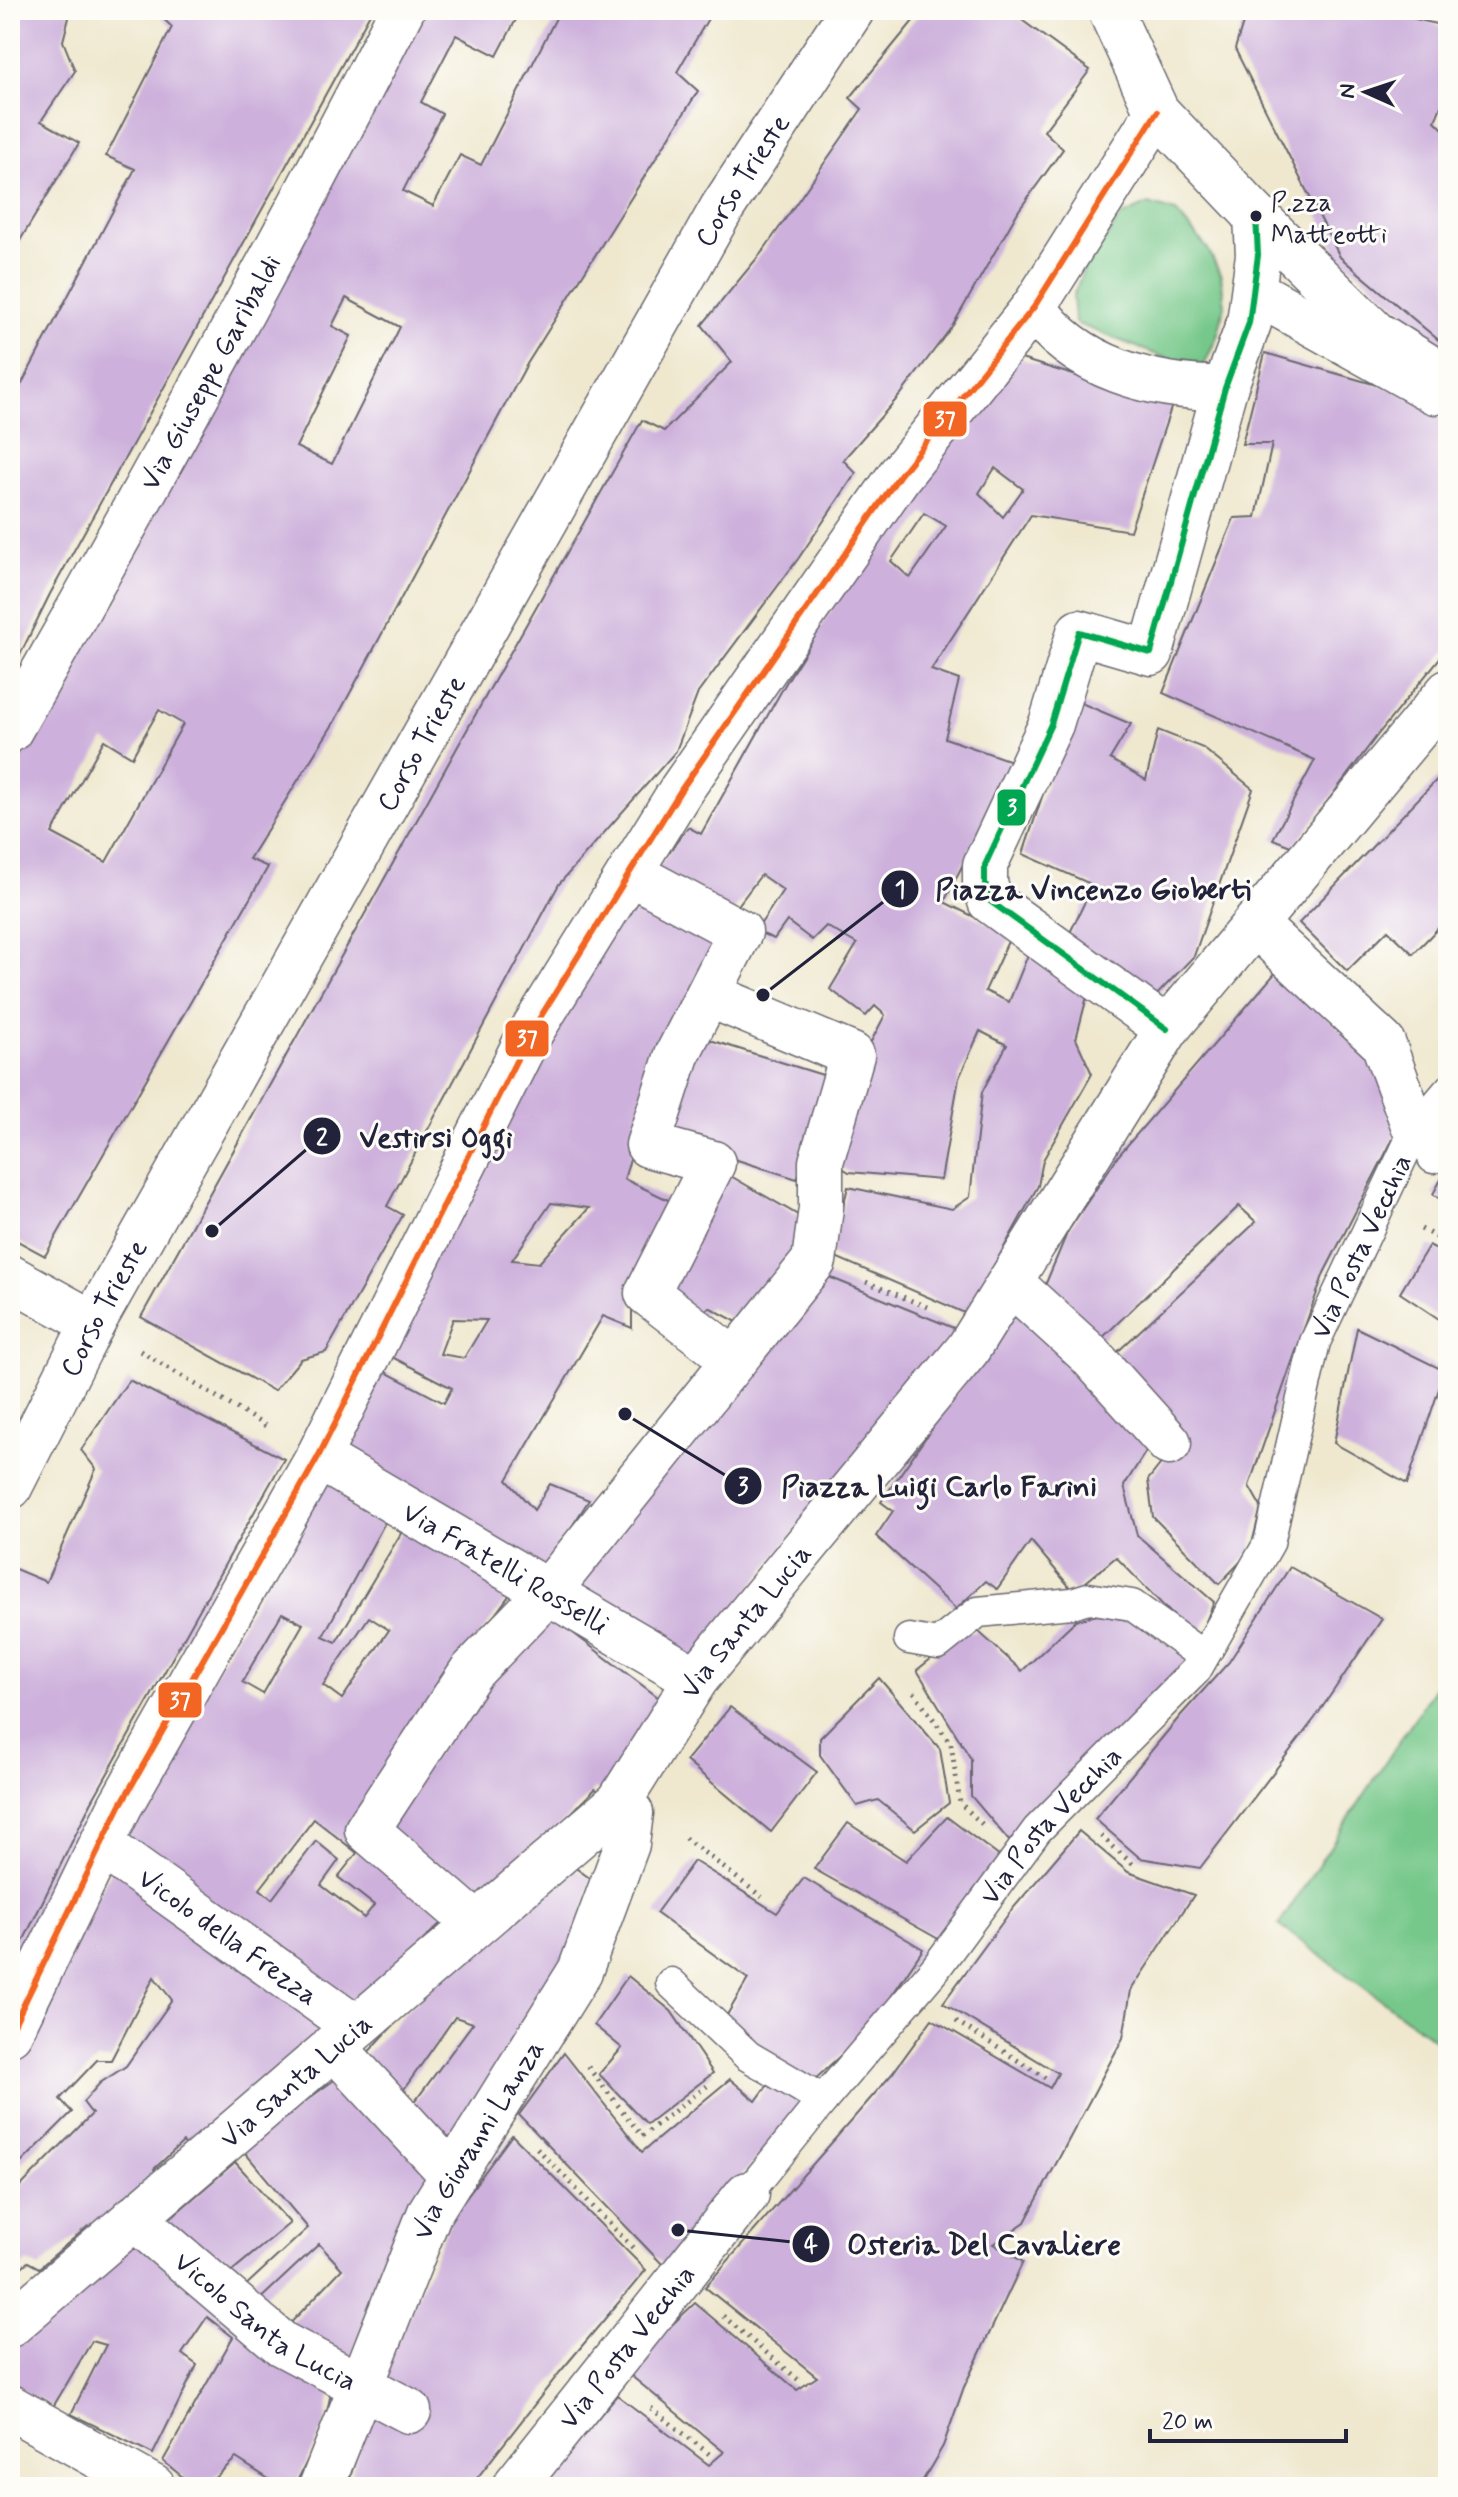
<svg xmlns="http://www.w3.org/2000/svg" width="1458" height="2497" viewBox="0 0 1458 2497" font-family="Mynerve,sans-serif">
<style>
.green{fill:#76c88a;stroke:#4c7562;stroke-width:2}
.building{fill:#cdb1dc;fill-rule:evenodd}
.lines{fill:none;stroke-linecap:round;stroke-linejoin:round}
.lane-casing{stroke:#6a676f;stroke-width:33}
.street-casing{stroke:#6a676f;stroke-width:47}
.secondary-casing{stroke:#6a676f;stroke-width:47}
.path{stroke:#6a676f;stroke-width:5;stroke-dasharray:2 6;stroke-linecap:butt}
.lane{stroke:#fff;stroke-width:30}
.street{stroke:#fff;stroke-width:44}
.secondary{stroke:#fff;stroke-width:44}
.bus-1-casing{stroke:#fdfcf7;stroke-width:12}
.bus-2-casing{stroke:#fdfcf7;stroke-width:12}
.bus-1{stroke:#00a651;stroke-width:6}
.bus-2{stroke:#f26522;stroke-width:6}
.bus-dot{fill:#22223b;stroke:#fdfcf7;stroke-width:3}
.labels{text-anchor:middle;stroke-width:6;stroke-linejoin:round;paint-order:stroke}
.bus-label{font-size:26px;fill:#22223b;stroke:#fdfcf7;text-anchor:start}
.street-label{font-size:28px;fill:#22223b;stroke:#fdfcf7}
.leader{fill:none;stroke:#22223b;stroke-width:3}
.callout-dot{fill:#22223b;stroke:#fdfcf7;stroke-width:3}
.mark-label{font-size:24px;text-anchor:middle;font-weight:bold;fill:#fff}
.callout-label{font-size:30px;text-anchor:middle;font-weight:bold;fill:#22223b;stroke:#fdfcf7;stroke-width:6;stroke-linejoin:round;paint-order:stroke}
.line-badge{stroke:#fdfcf7;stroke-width:3}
.badge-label{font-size:22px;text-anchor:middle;font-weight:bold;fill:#fff}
</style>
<rect width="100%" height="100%" fill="#fdfcf7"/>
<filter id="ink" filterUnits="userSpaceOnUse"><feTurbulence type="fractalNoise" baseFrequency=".0125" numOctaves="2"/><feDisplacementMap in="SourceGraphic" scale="16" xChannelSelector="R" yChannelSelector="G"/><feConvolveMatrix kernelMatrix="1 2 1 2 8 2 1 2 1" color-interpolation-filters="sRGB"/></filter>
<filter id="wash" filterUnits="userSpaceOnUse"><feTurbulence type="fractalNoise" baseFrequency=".006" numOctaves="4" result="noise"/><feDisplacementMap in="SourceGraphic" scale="32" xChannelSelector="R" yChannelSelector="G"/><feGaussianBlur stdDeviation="1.8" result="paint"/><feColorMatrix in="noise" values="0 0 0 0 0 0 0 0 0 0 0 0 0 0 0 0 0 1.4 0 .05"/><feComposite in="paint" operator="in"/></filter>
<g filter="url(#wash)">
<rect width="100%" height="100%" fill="#efe8cf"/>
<g class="green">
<path d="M1149 204 1176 212 1208 249 1221 276 1225 305 1218 334 1201 372 1075 323 1073 296 1085 267 1122 216Z"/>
<path d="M1448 1667V2049L1279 1925Z"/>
</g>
<g id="blocks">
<g class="building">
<path d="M10 10H71L63 41 75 71 41 121 79 143 10 257Z"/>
<path d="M154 10H372L50 594 10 675V406L135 169 106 156 172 27Z"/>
<path d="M419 10H521L497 56 456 35 421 102 442 114 403 191 433 206 460 155 481 165 560 10H713L677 72 698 91 527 364 335 721 249 859 268 867 45 1256 10 1237V767L210 405ZM346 298 400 327 332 464 296 447 351 336 332 326ZM159 710 183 724 106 862 52 833 104 740 132 757Z"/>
<path d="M922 10H1008L1090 70 1044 131 1063 149 1019 210 953 325 901 394 843 460 856 473 798 559 698 693 676 751 559 884 387 1206 403 1215 326 1352 301 1359 274 1391 141 1317 488 692 642 420 664 431 732 362 702 325 763 251 862 109 850 98Z"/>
<path d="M1247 10H1379L1436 24 1448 30V89L1435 121 1448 134V348L1340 257 1235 49Z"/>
<path d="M1265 353 1394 390 1448 417V648L1379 733 1293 847 1273 839 1315 760 1163 693 1234 518 1256 517 1272 444H1242Z"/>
<path d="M1008 355 1172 405 1130 531 1031 515 931 670 959 680 945 738 1014 762 944 902 1011 935 985 991 1009 1002 1032 945 1090 985 1076 1039 1092 1074 1043 1160 1038 1186 967 1314 831 1255 848 1187 952 1209 970 1197 982 1092 1007 1045 980 1031 959 1078 941 1180 849 1172 831 1161 864 1055 885 1015 875 1006 866 1016 830 989 857 944 826 926 812 940 787 921 774 939 756 931 783 890 761 875 733 912 652 875 688 827 701 834 787 681 896 507ZM995 468 1023 489 1003 517 979 493ZM924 513 946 526 910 578 891 561Z"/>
<path d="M1074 700 1131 724 1110 759 1146 780 1158 730 1203 748 1253 789 1194 956 1150 1002 1066 941 1093 885 1023 854Z"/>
<path d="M1448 768V918L1413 954 1388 930 1347 971 1299 923Z"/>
<path d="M633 888 718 939 656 1077 624 1179 681 1206 632 1283V1328L603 1316 507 1480 534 1510 550 1484 589 1500 543 1571 337 1453 378 1368 444 1403 452 1388 388 1355 503 1112ZM551 1203 589 1208 539 1263 512 1260ZM453 1319 487 1320 464 1358 440 1354Z"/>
<path d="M1277 971 1379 1065 1395 1135 1324 1273 1291 1365 1249 1486 1261 1507 1250 1552 1219 1584 1153 1517 1148 1480 1181 1438 1111 1358 1256 1222 1239 1206 1097 1343 1041 1295 1068 1231 1118 1156Z"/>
<path d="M694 1035 829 1077 797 1179 662 1136Z"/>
<path d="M1448 1167V1205L1433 1194Z"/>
<path d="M717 1168 808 1221 780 1295 750 1329 709 1307 695 1322 654 1289Z"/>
<path d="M1429 1245 1448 1255V1325L1400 1293Z"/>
<path d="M812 1270 956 1329 693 1660 566 1582Z"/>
<path d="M1018 1304 1153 1440 1124 1486 1137 1535 1214 1602 1198 1641 1116 1557 1074 1592 1031 1541 997 1589 986 1581 956 1609 876 1536 893 1511 881 1502Z"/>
<path d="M1357 1328 1445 1371 1407 1484 1334 1443Z"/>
<path d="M129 1380 284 1459 91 1803 10 1968V1574L13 1568 46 1582 96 1469 81 1450Z"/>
<path d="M323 1478 389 1515 323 1636 336 1642 403 1530 513 1590 470 1649 356 1833 451 1913 355 2007 121 1843ZM282 1613 303 1624 263 1694 242 1682ZM369 1617 389 1630 342 1699 323 1685ZM314 1819 357 1853 338 1877 374 1905 364 1918 321 1885 339 1860 316 1841 272 1899 260 1889Z"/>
<path d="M1290 1567 1382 1619 1315 1718 1200 1868 1140 1858 1095 1819 1181 1715 1229 1662Z"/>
<path d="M548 1614 667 1704 612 1796 595 1789 506 1880 465 1906 381 1831 475 1700Z"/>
<path d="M1098 1615 1134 1621 1190 1659 1010 1842 971 1796V1759L917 1670 962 1634 978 1631 1022 1671 1076 1620Z"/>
<path d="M879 1678 940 1749 949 1803 915 1830 878 1800 857 1806 820 1755V1738Z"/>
<path d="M730 1707 817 1772 771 1832 686 1761Z"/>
<path d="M947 1817 1000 1857 942 1941 814 1869 848 1823 906 1861Z"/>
<path d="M1079 1831 1128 1872 1194 1895 1131 1990 1123 2038 1025 2222 993 2244 1023 2262 964 2387 943 2446 919 2487H540L617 2395 709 2465 724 2452 624 2370 695 2303 797 2390 817 2377 705 2287 892 2074 932 2019 1050 2088 1058 2073 943 2003 1010 1912Z"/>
<path d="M694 1861 777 1913 804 1878 923 1949 870 2028 811 2083 720 2027 748 1979 656 1913Z"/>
<path d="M567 1862 591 1879 571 1969 448 2159 405 2115 473 2023 455 2017 397 2099 362 2059 439 1976Z"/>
<path d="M113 1866 331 2025 191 2149 183 2142 154 2169 159 2178 96 2234 88 2226 39 2268 28 2262 10 2276V2197L92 2114 83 2102 100 2083 126 2066 172 2000 154 1977 111 2060H97L60 2099 72 2112 10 2174V2068Z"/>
<path d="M628 1976 671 2011 713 2073 647 2124 599 2074 622 2048 594 2025Z"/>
<path d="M564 2053 642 2152 730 2079 756 2101 776 2074 807 2101 663 2265 519 2115Z"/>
<path d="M341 2075 439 2176 345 2367 282 2332 342 2269 319 2244 256 2303 243 2288 308 2228 241 2148Z"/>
<path d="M512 2135 646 2270 560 2372 470 2487H347L380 2382 453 2215Z"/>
<path d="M235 2162 290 2223 221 2280 167 2221Z"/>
<path d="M131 2239 331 2393 323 2430 294 2487H281L236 2458 205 2487H195L163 2461 233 2337 207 2317 182 2354 197 2365 153 2454 71 2414 106 2345 92 2341 53 2407 10 2384V2345Z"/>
</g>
</g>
</g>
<g filter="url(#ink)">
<use href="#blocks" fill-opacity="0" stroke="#6a676f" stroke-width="2"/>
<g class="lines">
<defs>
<g id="lane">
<path d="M1433 1158 1448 1135"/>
<path d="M909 1639 938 1644 978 1612 1072 1603 1088 1598 1132 1605 1203 1656"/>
<path d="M671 1983 748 2056 823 2100"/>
<path id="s1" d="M747 2194 823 2100 935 1969 1037 1830 1196 1670 1269 1543 1315 1342 1415 1130 1448 1091"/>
</g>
<g id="street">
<path d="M1255 292 1435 392"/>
<path d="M1034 307C1074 368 1155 389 1225 388"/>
<path id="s2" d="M10 730C145 493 277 253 402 10"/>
<path d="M630 873 740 932 677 1055 648 1145 713 1163 647 1293 734 1360"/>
<path d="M1255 924 1383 1043 1415 1130"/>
<path d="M1167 1029 990 901 985 883V865L1051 724 1079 632 1151 653 1225 388 1249 323 1258 255 1256 216"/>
<path d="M10 1277 93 1323"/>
<path d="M1010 1282 1089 1354 1169 1443"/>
<path id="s3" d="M318 1457 696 1679"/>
<path id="s4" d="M10 1487 93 1323 722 208 852 10"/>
<path id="s5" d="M102 1845 356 2027"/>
<path d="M476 1924 367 1830 471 1672 548 1592 814 1261 821 1208V1162L852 1055 709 995"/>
<path d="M10 2033 120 1806 318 1457 528 1037 681 790 899 476 1034 307 1157 112"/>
<path d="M333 2046 453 2176"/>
<path id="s6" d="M134 2218 282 2344 409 2411"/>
<path id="s7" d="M10 2325 619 1802 696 1679 968 1349 1167 1029 1448 692"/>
<path d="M10 2407 153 2487"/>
<path id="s8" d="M321 2487 430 2212 580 1971 627 1844 631 1813 619 1802"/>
<path id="s9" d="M514 2487 747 2194"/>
</g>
<path id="secondary" d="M1110 10 1157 112 1256 216 1375 333 1448 379"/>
</defs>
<use href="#lane" class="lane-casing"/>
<use href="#street" class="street-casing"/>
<use href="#secondary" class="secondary-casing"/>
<g class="path">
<path d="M1421 1229 1448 1243"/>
<path d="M866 1282 927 1307"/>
<path d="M140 1351 269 1428"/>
<path d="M914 1692 951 1744 960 1803 982 1824"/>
<path d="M1101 1836 1136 1867"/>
<path d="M685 1838 762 1897"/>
<path d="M956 2021 1047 2079"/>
<path d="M588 2067 642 2136 707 2086"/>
<path d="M537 2148 633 2248"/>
<path d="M723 2316 801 2382"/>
<path d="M651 2408 713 2457"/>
</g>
<use href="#lane" class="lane"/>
<use href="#street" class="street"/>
<use href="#secondary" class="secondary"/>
<defs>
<path id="bus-1" d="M1167 1029 990 901 985 883V865L1051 724 1079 632 1151 653 1225 388 1249 323 1258 255 1256 216"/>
<path id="bus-2" d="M10 2033 120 1806 318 1457 528 1037 681 790 899 476 1034 307 1157 112"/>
</defs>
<use href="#bus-1" class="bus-1-casing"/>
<use href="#bus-2" class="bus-2-casing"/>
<use href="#bus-1" class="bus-1"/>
<use href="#bus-2" class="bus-2"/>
</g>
</g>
<circle class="bus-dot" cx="1256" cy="216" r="7"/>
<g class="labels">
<g class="bus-label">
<text x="1271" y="211">P.zza<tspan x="1271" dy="32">Matteotti</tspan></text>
</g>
<g class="street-label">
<text dy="10" stroke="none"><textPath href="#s4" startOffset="1498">Corso Trieste</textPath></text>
<text dy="10" stroke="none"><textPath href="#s2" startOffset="410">Via Giuseppe Garibaldi</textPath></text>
<text dy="10" stroke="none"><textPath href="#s4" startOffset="850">Corso Trieste</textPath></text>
<text dy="10" stroke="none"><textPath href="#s1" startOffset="1150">Via Posta Vecchia</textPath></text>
<text dy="10" stroke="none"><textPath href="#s4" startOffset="202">Corso Trieste</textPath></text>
<text dy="10" stroke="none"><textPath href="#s3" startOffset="218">Via Fratelli Rosselli</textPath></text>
<text dy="10" stroke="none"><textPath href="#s7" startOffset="1024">Via Santa Lucia</textPath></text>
<text dy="10" stroke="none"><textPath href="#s1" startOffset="478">Via Posta Vecchia</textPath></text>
<text dy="10" stroke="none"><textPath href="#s5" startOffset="156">Vicolo della Frezza</textPath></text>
<text dy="10" stroke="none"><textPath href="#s7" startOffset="376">Via Santa Lucia</textPath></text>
<text dy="10" stroke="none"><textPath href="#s8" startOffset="382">Via Giovanni Lanza</textPath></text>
<text dy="10" stroke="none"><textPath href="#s6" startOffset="168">Vicolo Santa Lucia</textPath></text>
<text dy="10" stroke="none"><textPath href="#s9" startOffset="180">Via Posta Vecchia</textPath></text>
</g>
</g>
<path class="leader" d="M763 995L900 889M212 1231L322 1136M625 1414L743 1486M678 2230L811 2244"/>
<g class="callout-dot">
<circle cx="763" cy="995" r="8"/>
<circle cx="212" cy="1231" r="8"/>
<circle cx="625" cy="1414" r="8"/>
<circle cx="678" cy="2230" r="8"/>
<circle cx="900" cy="889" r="20"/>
<circle cx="322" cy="1136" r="20"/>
<circle cx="743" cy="1486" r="20"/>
<circle cx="811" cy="2244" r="20"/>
</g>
<g class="mark-label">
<text x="900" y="897">1</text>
<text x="322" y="1145">2</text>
<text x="743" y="1494">3</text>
<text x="811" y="2252">4</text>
</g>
<g class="callout-label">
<text x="1093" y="899">Piazza Vincenzo Gioberti</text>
<text x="436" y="1147">Vestirsi Oggi</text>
<text x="939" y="1496">Piazza Luigi Carlo Farini</text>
<text x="984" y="2254">Osteria Del Cavaliere</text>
</g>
<g class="line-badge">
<rect x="922" y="400" width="46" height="38" rx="8" fill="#f26522"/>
<rect x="996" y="788" width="31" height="39" rx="8" fill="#00a651"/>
<rect x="504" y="1019" width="46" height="39" rx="8" fill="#f26522"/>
<rect x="157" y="1681" width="46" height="38" rx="8" fill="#f26522"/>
</g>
<g class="badge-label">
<text x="945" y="427">37</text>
<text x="1012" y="815">3</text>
<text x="527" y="1046">37</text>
<text x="180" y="1708">37</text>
</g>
<rect width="1458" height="2497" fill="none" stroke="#fdfcf7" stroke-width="40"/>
<g transform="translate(1366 92) rotate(273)" stroke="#fdfcf7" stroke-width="6" paint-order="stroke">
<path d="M0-6L14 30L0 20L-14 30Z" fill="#22223b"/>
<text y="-12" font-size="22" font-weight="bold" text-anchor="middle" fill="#22223b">N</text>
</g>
<path d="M1150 2429v12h196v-12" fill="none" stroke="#22223b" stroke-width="4"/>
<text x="1162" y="2429" font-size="24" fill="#22223b" stroke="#fdfcf7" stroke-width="6" paint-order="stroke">20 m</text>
</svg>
